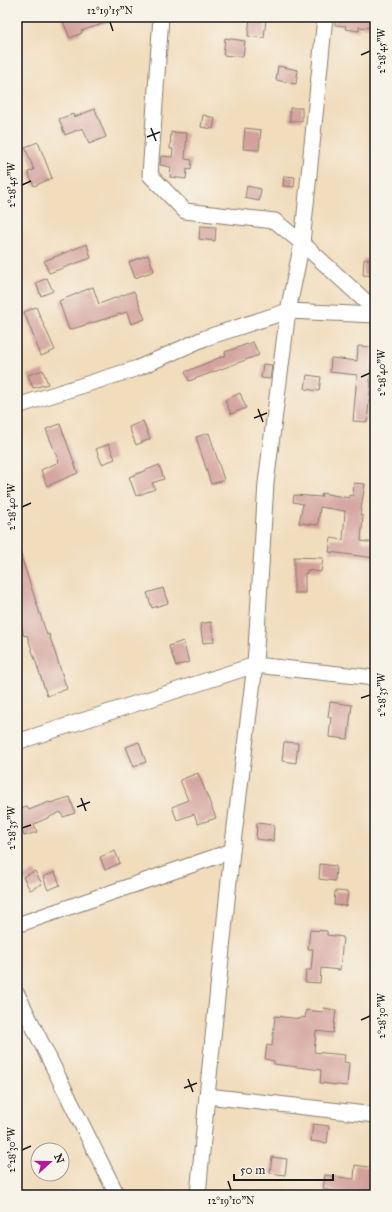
<svg xmlns="http://www.w3.org/2000/svg" width="392" height="1212" viewBox="0 0 392 1212" font-family="'IM FELL Great Primer',serif">
<style>
.building{fill:#d3a09b}
.lines{fill:none;stroke-linecap:round;stroke-linejoin:round}
.minor-casing{stroke:#867c6c;stroke-width:17}
.minor{stroke:#fff;stroke-width:15}
.ticks{fill:none;stroke:#1c1c1c;stroke-width:1.5}
.neatline{fill:none;stroke:#1c1c1c;stroke-width:1.5}
.ticks-label{font-size:10px;text-anchor:middle;fill:#1c1c1c}
</style>
<rect width="100%" height="100%" fill="#f7f3e8"/>
<filter id="ink" filterUnits="userSpaceOnUse"><feTurbulence type="fractalNoise" baseFrequency=".025" numOctaves="2"/><feDisplacementMap in="SourceGraphic" scale="8" xChannelSelector="R" yChannelSelector="G"/><feConvolveMatrix kernelMatrix="1 2 1 2 8 2 1 2 1" color-interpolation-filters="sRGB"/></filter>
<filter id="wash" filterUnits="userSpaceOnUse"><feTurbulence type="fractalNoise" baseFrequency=".012" numOctaves="4" result="noise"/><feDisplacementMap in="SourceGraphic" scale="16" xChannelSelector="R" yChannelSelector="G"/><feGaussianBlur stdDeviation="0.9" result="paint"/><feColorMatrix in="noise" values="0 0 0 0 0 0 0 0 0 0 0 0 0 0 0 0 0 1.4 0 .05"/><feComposite in="paint" operator="in"/></filter>
<g filter="url(#wash)">
<rect width="100%" height="100%" fill="#f1dcbc"/>
<g id="blocks">
<g class="building">
<path d="M61 17H117V19L81 31 82 33 70 38Z"/>
<path d="M250 17 266 19 264 38 248 36Z"/>
<path d="M335 17H375V28L359 27V31L345 29 346 26 335 25Z"/>
<path d="M225 38 245 41 243 57 223 55Z"/>
<path d="M278 66 298 70 296 84 276 80Z"/>
<rect x="290" y="108" width="12" height="13"/>
<path d="M95 109 106 137 89 144 83 128 65 135 59 119 73 114 74 117Z"/>
<path d="M203 115 215 118 213 129 201 127Z"/>
<path d="M245 128 261 130 259 150 243 149Z"/>
<path d="M171 132 187 133 185 159 192 160 191 170 187 169 186 179 170 177 171 167 160 165 161 156 172 157 173 149H170Z"/>
<path d="M38 142 52 178 34 186 28 172 34 170 25 147Z"/>
<path d="M284 176 295 177 294 187 283 186Z"/>
<path d="M247 186 261 189 259 201 245 198Z"/>
<path d="M200 226 216 227 215 241 199 239Z"/>
<path d="M87 244 91 258 49 273 44 261Z"/>
<path d="M148 255 154 271 135 278 129 262Z"/>
<path d="M364 259H375V276L363 275Z"/>
<path d="M47 278 53 291 41 296 36 283Z"/>
<path d="M93 287 99 304 134 291 145 319 131 324 127 312 69 330 59 301Z"/>
<path d="M36 307 55 350 41 356 24 312Z"/>
<path d="M253 342 259 355 189 381 185 372 226 355 225 352Z"/>
<path d="M358 346 372 347 370 382H371L367 422 353 421 357 375 330 372 331 358 357 361Z"/>
<path d="M263 364 272 365 270 379 261 378Z"/>
<path d="M43 370 48 384 33 388 28 375Z"/>
<path d="M307 375 321 377 319 391 305 389Z"/>
<path d="M240 393 246 408 231 414 225 400Z"/>
<path d="M143 421 150 439 136 445 129 427Z"/>
<path d="M60 424 78 473 47 486 41 470 59 462 46 429Z"/>
<path d="M209 433 224 480 211 484 196 437Z"/>
<path d="M109 444 115 459 102 464 96 449Z"/>
<path d="M159 465 164 479 152 483 155 489 136 496 129 477Z"/>
<path d="M354 483 365 484 360 515 363 516 361 541 375 543V558L329 552 331 538 343 540 345 511 320 507 318 525 299 523 303 504 293 502 294 495 321 497 322 493 349 498V495L353 496Z"/>
<path d="M17 550H19L47 635 49 634 67 689 47 696 27 635 24 636 17 613Z"/>
<path d="M294 557 323 558 321 572 307 570V573H305V593H294Z"/>
<path d="M163 588 168 603 152 608 147 593Z"/>
<path d="M211 622 214 642 203 643 200 624Z"/>
<path d="M183 641 189 662 176 666 169 646Z"/>
<path d="M330 702 352 705 348 739 329 737 331 717H328Z"/>
<path d="M139 742 146 762 134 767 126 747Z"/>
<path d="M284 742 298 743 296 763 282 761Z"/>
<path d="M198 773 216 818 198 824 194 814 177 820 172 807 188 800 180 780Z"/>
<path d="M70 797 75 813 63 817 61 812 34 824 37 832 24 836 17 816V810L27 806 29 810 49 802 50 803Z"/>
<path d="M257 823 274 825 273 841 256 839Z"/>
<path d="M115 851 120 863 105 870 100 857Z"/>
<path d="M320 864 336 866 335 881 319 879Z"/>
<path d="M35 871 42 884 30 890 23 877Z"/>
<path d="M55 872 60 885 48 890 43 877Z"/>
<path d="M335 891 348 892 346 906 334 905Z"/>
<path d="M310 930 327 931V935L343 937 340 970 321 968 320 983 305 982 306 970H311L313 949H308Z"/>
<path d="M324 1008 336 1010 333 1033 316 1031 314 1052 345 1055 344 1062 349 1063 347 1086 320 1083 321 1070 274 1064V1061L265 1059 267 1045 272 1046 275 1016 301 1019 302 1017 305 1018 306 1010 323 1012Z"/>
<path d="M313 1124 329 1126 327 1143 311 1141Z"/>
<path d="M272 1157 287 1159 285 1175 270 1173Z"/>
<path d="M355 1165 375 1168V1195H334V1191L323 1189 325 1175 354 1179Z"/>
</g>
</g>
</g>
<g filter="url(#ink)">
<use href="#blocks" fill-opacity="0" stroke="#867c6c" stroke-width="1"/>
<g class="lines">
<defs>
<g id="minor">
<path d="M161 17 150 175 185 211 275 221 302 243 375 310"/>
<path d="M17 406 138 368 205 338 288 311 375 315"/>
<path d="M17 742 255 665 375 678"/>
<path d="M17 925 232 851"/>
<path d="M17 994 117 1195"/>
<path d="M207 1096 232 851 255 665 266 483 288 311 302 243 325 17"/>
<path d="M198 1195 207 1096 375 1115"/>
</g>
</defs>
<use href="#minor" class="minor-casing"/>
<use href="#minor" class="minor"/>
</g>
</g>
<path class="ticks" d="M110 22 113 31M361 55 370 51M151 128 156 141M147 137 160 132M22 185 31 181M361 377 370 373M258 409 263 422M254 418 267 413M22 507 31 503M361 698 370 695M81 798 86 811M77 807 90 802M22 828 31 825M361 1020 370 1016M188 1079 193 1092M184 1088 197 1083M22 1150 31 1146M228 1181 231 1190"/>
<rect width="392" height="1212" fill="none" stroke="#f7f3e8" stroke-width="44"/>
<g transform="translate(50 1162) rotate(69)"><circle r="19" fill="#f7f3e8" stroke="#9f9d96"/>
<path d="M0-3L7 15L0 10L-7 15Z" fill="#b5179e"/>
<text y="-6" font-size="11" font-weight="bold" text-anchor="middle" fill="#1c1c1c">N</text>
</g>
<path d="M234 1174v6h99v-6" fill="none" stroke="#1c1c1c" stroke-width="2"/>
<text x="240" y="1174" font-size="12" fill="#1c1c1c" stroke="#f7f3e8" stroke-width="3" paint-order="stroke">50 m</text>
<rect x="22" y="22" width="348" height="1168" class="neatline"/>
<g class="ticks-label">
<text x="110" y="14">12°19'15"N</text>
<text transform="translate(381 51) rotate(-90)" y="4">2°28'45"W</text>
<text transform="translate(11 185) rotate(-90)" y="4">2°28'45"W</text>
<text transform="translate(381 373) rotate(-90)" y="4">2°28'40"W</text>
<text transform="translate(11 507) rotate(-90)" y="4">2°28'40"W</text>
<text transform="translate(381 695) rotate(-90)" y="4">2°28'35"W</text>
<text transform="translate(11 828) rotate(-90)" y="4">2°28'35"W</text>
<text transform="translate(381 1016) rotate(-90)" y="4">2°28'30"W</text>
<text transform="translate(11 1150) rotate(-90)" y="4">2°28'30"W</text>
<text x="231" y="1204">12°19'10"N</text>
</g>
</svg>
